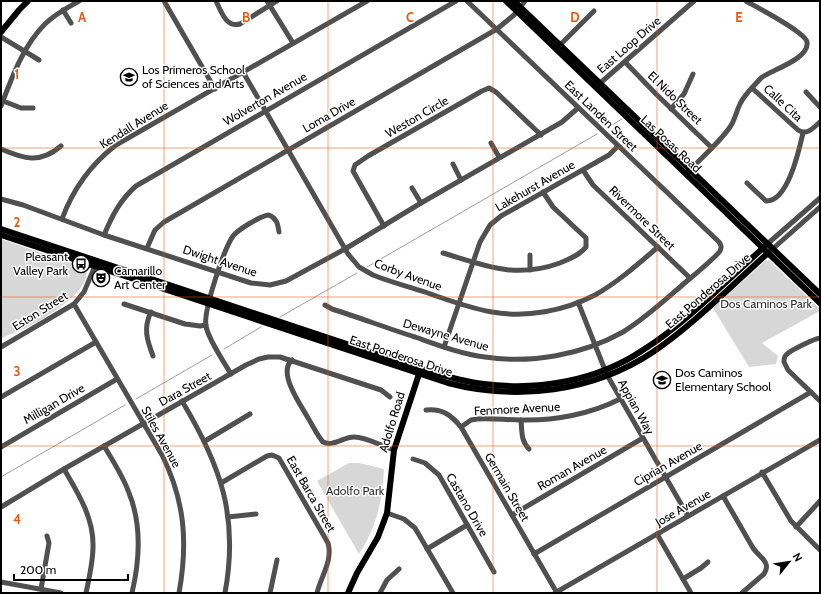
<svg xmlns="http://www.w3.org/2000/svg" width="821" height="594" viewBox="0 0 821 594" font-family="Cabin,sans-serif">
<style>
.green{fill:#d7d7d7}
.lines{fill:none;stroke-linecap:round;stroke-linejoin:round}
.stream{stroke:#9e9e9e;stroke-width:1}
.minor{stroke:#505050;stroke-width:5}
.major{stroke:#000;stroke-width:6}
.grid{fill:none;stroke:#e8590c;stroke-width:1;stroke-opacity:0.55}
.labels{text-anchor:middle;stroke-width:3;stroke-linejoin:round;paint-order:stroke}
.street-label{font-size:12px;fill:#000;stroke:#fff}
.poi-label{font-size:12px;fill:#000;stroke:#fff;text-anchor:start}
.park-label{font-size:12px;fill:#2e2e2e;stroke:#fff}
.grid-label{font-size:13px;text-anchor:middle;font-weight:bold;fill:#e8590c;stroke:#fff;stroke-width:3;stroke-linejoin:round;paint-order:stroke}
</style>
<rect width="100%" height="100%" fill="#fff"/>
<g class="green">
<path d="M1 239 86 268C93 292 42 320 24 329 16 333 8 334 1 339Z"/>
<path d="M769 260 820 309V311L762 343 778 356 776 364 749 367 713 308 765 261Z"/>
<path d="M349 463H359L384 469C382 502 377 526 359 554L317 481Z"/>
</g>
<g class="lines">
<g class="stream">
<path d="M607 128 622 119"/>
<path d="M367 267 597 134"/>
<path d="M280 317 357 273"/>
<path d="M224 349 261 327"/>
<path d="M136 399 212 355"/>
<path d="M1 477 125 405"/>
</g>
<g class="minor">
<path d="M164 1 215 89"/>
<path d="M216 1C221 11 226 28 240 24L277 1"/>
<path d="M267 1 293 43"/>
<path d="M63 10 71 23"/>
<path d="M1 37 39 60"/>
<path d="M560 45 594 11"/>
<path d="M625 62 656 94 712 148"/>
<path d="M243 72 348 254 359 267 373 275C390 282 407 286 425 292 447 300 469 308 492 312 526 318 564 311 595 295 618 282 638 264 658 247"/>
<path d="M598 85 694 1"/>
<path d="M752 88 798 130C807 136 813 128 820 122"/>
<path d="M806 92 820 107"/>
<path d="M3 101 21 108H33"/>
<path d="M1 106C12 77 23 46 45 24 55 14 67 8 79 1"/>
<path d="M671 109 684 94 693 74"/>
<path d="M491 143 499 157"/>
<path d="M1 149C24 159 40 164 61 146"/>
<path d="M453 164 461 180"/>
<path d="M583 170 593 185 690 278"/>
<path d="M688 172C702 157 719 143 730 127 735 120 736 112 740 104 744 95 754 86 761 78 771 70 810 59 807 42 805 32 756 7 746 1"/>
<path d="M747 183 766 201C788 202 799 150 803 133"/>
<path d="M412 188 421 203"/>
<path d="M1 199 23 205 104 235 251 283 270 285 286 281 345 249 421 203 562 122 578 108"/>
<path d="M62 219C73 189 90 165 116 145L367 1"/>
<path d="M384 226 353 171 355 165 368 156 482 91 489 88 496 92 541 135"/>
<path d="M104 235C112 216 120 200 136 186L456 1"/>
<path d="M765 246 820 198"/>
<path d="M147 248 155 230 164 222 497 29 514 15 525 1"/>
<path d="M443 253C486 266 515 279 560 263 569 259 580 255 586 247V238L553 207 543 192"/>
<path d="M768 253 820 207"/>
<path d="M530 255V270"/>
<path d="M578 302 607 375 688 516"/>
<path d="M74 304 162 455C185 501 188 543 179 593"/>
<path d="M124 304 185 324 200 326 206 325"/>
<path d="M325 305 332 309C360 318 387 328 415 337 438 345 461 354 485 357 531 364 582 355 623 332 646 318 666 299 687 281 692 277 719 254 720 251 722 247 721 245 719 242L467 1"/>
<path d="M151 312C143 328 147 340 153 356"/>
<path d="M820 338C816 338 791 350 787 354 784 356 784 359 784 362L788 370 820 401"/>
<path d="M1 347 74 304 84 292 95 266"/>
<path d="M444 347 480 242 490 225 501 216 609 155 618 146"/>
<path d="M292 360C277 373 301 405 308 418 313 426 317 435 323 442 333 447 343 437 354 437 366 437 382 446 394 450"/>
<path d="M231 374C224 362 208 339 206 326 203 311 224 249 233 236 239 229 260 216 269 215 277 218 278 225 279 232"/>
<path d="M1 397 96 342"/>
<path d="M182 401C221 466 239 517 225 593"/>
<path d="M426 410C442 408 451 415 461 427L557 593"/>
<path d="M521 420C522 432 521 441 529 449"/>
<path d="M461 427 471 420 477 419C492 418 506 420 521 420 554 421 591 414 620 399"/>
<path d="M205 441 250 414"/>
<path d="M104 446C113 461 123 476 129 493 142 525 140 559 132 593"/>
<path d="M1 447 117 379"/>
<path d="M413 459 425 463 439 475 494 572"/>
<path d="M64 469C78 493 94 518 93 547 93 562 89 578 86 593"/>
<path d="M762 472 791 521 820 550"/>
<path d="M221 483 267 456 272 455 279 458 328 543C333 561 321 576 317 593"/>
<path d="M723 496 753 548C759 557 772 562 764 574L742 593"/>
<path d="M1 507 64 469 246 365 259 359 268 357H280L381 390 390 397"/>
<path d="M387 513 404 519 415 528 453 593"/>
<path d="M512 515 643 438"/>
<path d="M228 517 256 514"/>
<path d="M796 527 820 501"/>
<path d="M657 534 691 593"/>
<path d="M427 549 467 525"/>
<path d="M534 554 811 392"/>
<path d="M683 579 701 568 708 562"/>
<path d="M1 582 61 593"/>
<path d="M41 589 49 543 47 536"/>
<path d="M270 593 277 560"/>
<path d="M380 593 387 580 399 569"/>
<path d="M555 593 820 440"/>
</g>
<g class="major">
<path d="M506 1 820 303"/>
<path d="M514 1 820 294"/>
<path d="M1 32 19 10 28 1"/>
<path d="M1 229 428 371C446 376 465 382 484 384 538 391 597 381 643 350 687 322 724 283 763 248"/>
<path d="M1 235 448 383C517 401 593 392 653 352 694 324 731 286 768 253"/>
<path d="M348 593 357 573 378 537 387 513 394 450 420 371"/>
</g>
</g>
<path class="grid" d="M164 1V593M328 1V593M493 1V593M657 1V593M1 148H820M1 297H820M1 446H820"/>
<defs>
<symbol id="school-ring" viewBox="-11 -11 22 22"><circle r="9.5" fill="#fff" stroke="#000" stroke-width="1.5"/><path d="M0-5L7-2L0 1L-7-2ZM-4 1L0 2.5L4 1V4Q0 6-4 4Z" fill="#000"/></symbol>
<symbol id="bus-ring" viewBox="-11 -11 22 22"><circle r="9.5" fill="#fff" stroke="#000" stroke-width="1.5"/><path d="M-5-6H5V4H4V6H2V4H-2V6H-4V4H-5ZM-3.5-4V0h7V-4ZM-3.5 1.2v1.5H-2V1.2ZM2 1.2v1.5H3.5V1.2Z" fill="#000"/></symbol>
<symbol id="theatre-ring" viewBox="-11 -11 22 22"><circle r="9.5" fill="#fff" stroke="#000" stroke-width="1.5"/><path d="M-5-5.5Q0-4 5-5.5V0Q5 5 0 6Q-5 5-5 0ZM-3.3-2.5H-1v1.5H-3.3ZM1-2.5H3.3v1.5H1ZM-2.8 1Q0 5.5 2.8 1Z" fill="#000"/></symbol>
</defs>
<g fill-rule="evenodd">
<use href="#school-ring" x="119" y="67" width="20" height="20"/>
<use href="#bus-ring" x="71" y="254" width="20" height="20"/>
<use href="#theatre-ring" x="91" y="268" width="20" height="20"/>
<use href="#school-ring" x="652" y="370" width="20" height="20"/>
</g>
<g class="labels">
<g class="street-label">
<text transform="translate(629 45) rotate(-41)" y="4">East Loop Drive</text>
<text transform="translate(675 98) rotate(44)" y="4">El Nido Street</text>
<text transform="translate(265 99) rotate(-30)" y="4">Wolverton Avenue</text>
<text transform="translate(783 103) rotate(43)" y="4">Calle Cita</text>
<text transform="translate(329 115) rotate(-30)" y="4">Loma Drive</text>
<text transform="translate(601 116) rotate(44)" y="4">East Landen Street</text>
<text transform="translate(417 117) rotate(-30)" y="4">Weston Circle</text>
<text transform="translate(134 125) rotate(-32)" y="4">Kendall Avenue</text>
<text transform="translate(671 144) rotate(43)" y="4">Las Posas Road</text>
<text transform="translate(535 186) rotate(-30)" y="4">Lakehurst Avenue</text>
<text transform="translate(642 218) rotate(44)" y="4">Rivermore Street</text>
<text transform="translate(220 261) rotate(18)" y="4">Dwight Avenue</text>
<text transform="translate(408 275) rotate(20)" y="4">Corby Avenue</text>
<text transform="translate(708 291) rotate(-41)" y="4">East Ponderosa Drive</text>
<text transform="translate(40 311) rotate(-32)" y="4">Eston Street</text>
<text transform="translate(446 335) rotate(16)" y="4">Dewayne Avenue</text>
<text transform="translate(401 356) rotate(18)" y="4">East Ponderosa Drive</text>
<text transform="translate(185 389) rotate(-29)" y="4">Dara Street</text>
<text transform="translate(54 404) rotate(-30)" y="4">Milligan Drive</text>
<text transform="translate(636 407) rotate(61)" y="4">Appian Way</text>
<text transform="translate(517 409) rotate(-3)" y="4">Fenmore Avenue</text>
<text transform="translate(392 422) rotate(-73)" y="4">Adolfo Road</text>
<text transform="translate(161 437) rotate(61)" y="4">Stiles Avenue</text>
<text transform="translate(668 464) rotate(-30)" y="4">Ciprian Avenue</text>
<text transform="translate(572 468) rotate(-30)" y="4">Roman Avenue</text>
<text transform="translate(507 487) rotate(60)" y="4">Germain Street</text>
<text transform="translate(311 494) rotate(60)" y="4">East Barca Street</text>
<text transform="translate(467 505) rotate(60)" y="4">Castano Drive</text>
<text transform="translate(683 508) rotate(-30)" y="4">Jose Avenue</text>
</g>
<g class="poi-label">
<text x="142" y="74">Los Primeros School<tspan x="142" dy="14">of Sciences and Arts</tspan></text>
<text x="68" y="261" text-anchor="end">Pleasant<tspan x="68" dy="14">Valley Park</tspan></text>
<text x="114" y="275">Camarillo<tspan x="114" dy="14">Art Center</tspan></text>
<text x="675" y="377">Dos Caminos<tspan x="675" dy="14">Elementary School</tspan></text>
</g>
<g class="park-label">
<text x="766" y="308">Dos Caminos Park</text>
<text x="355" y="495">Adolfo Park</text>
</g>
</g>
<g class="grid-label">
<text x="82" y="22">A</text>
<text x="246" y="22">B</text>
<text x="410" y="22">C</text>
<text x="575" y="22">D</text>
<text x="739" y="22">E</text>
<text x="17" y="79">1</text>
<text x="17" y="227">2</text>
<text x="17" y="376">3</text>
<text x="17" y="524">4</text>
</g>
<rect width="821" height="594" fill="none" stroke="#000000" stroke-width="4"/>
<g transform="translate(789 562) rotate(60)" stroke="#ffffff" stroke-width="3" paint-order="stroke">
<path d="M0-3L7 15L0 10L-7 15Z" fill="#000000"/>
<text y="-6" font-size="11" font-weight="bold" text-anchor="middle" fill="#000000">N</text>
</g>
<path d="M14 574v6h114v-6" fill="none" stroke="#000000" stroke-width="2"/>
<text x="20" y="574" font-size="12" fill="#000000" stroke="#ffffff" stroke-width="3" paint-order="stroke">200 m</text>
</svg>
